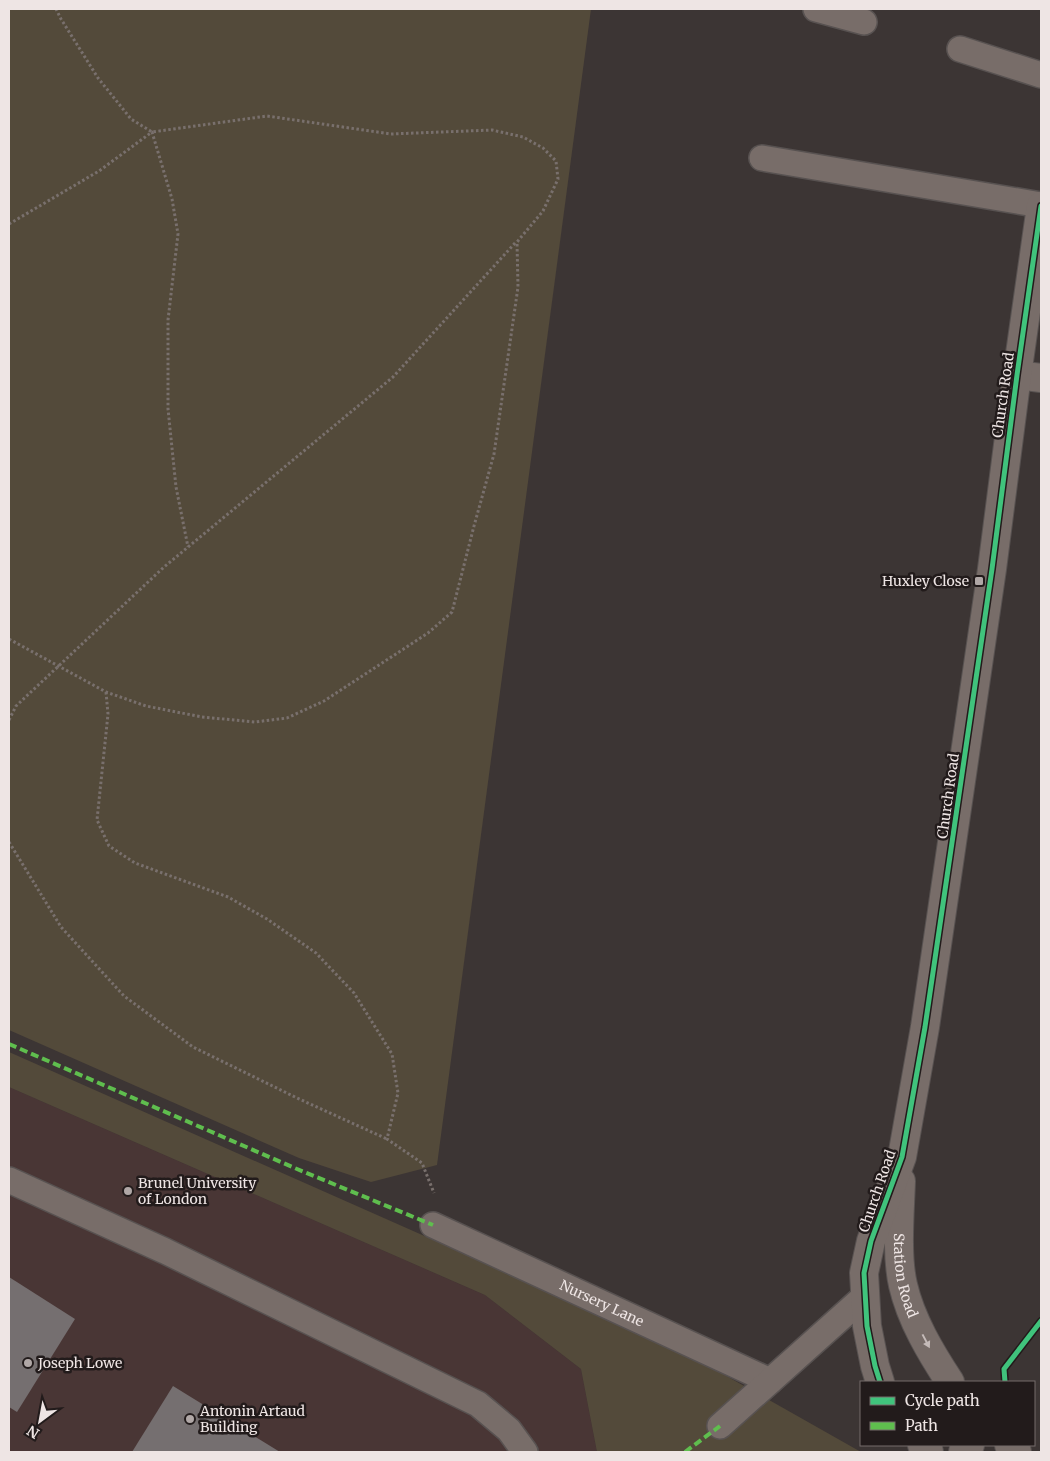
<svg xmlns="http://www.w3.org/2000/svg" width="1050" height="1461" viewBox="0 0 1050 1461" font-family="Merriweather,serif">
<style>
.built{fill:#493635}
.green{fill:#534a3a}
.building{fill:#756f70}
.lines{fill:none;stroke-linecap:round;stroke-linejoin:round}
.service-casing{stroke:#585251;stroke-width:28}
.minor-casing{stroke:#585251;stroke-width:30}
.tertiary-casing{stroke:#585251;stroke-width:30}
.path{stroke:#79706d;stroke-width:3;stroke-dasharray:2.5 2.5;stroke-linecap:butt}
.service{stroke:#786d69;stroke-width:25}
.minor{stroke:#786d69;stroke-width:28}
.tertiary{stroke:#786d69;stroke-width:28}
.quiet{stroke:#5fbe4e;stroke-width:4;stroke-dasharray:8 4;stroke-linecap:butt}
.cycleway-casing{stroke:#221b1b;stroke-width:8}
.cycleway{stroke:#40c37c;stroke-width:5}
.oneway{fill:#c5bbb9}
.poi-dot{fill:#b0a7a6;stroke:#221b1b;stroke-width:2}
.labels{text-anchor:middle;stroke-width:5;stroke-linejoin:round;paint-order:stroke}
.street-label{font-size:14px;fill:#eee5e4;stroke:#221b1b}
.poi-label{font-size:14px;fill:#eee5e4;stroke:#221b1b;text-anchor:start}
</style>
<rect width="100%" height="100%" fill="#3c3534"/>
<path class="built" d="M9 1087 485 1295 581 1369 597 1452H9Z"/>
<g class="green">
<path d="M9 9H591L437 1165 371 1182 299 1158 9 1030Z"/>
<path d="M9 1052 429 1238 707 1365 861 1452H597L581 1369 485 1295 9 1087Z"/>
</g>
<g class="building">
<path d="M9 1277 75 1319 17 1412 9 1407Z"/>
<path d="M173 1386 280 1452H132Z"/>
</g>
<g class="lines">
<defs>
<g id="service">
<path d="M816 9 864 22"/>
<path d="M960 49 1041 75"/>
<path d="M762 158 1041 205"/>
<path d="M9 1180 165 1251 478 1404 509 1430 525 1452"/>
<path id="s1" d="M433 1225 770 1381"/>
<path d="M720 1426 865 1296"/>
</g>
<path id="minor" d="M1017 375 1041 378"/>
<g id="tertiary">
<path id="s2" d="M901 1181C900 1212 896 1255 903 1285 911 1320 931 1353 950 1382"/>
<path d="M880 1382 875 1366 867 1326 864 1273 871 1241 902 1157 925 1027 992 569 1017 375 1041 206"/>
<path d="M922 1445 929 1452"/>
<path d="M1009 1445 1017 1452"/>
<path d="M963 1452 970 1445"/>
</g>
</defs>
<use href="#service" class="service-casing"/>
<use href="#minor" class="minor-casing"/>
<use href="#tertiary" class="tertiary-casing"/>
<g class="path">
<path d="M9 224 99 171 152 132 172 199 178 234 168 320V409L176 487 188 547"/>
<path d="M9 639 106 692 146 706 202 717 255 722 287 718 324 701 428 633 452 612 474 526 494 454 518 287 517 242 543 211 558 179 556 161 543 148 523 137 492 130 391 134 267 116 152 132 131 119 98 78 61 19 56 9"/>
<path d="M106 692 108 714 97 820 109 846 135 863 228 897 267 919 316 953 354 993 392 1054 398 1093 387 1139 422 1163 434 1193"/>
<path d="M9 720 16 706 164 567 393 377 516 242"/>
<path d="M9 842 61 927 124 996 193 1047 297 1098 387 1139"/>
</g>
<use href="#service" class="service"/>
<use href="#minor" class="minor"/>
<use href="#tertiary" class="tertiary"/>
<g class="quiet">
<path d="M9 1044 297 1169 433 1225"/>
<path d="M685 1452 720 1426"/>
</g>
<defs>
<g id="cycleway">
<path d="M880 1382 875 1366 867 1326 864 1273 871 1241 902 1157 925 1027 992 569 1017 375 1041 206"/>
<path d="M1005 1382 1004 1369 1041 1321"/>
</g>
</defs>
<use href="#cycleway" class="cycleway-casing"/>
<use href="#cycleway" class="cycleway"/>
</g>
<defs><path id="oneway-solid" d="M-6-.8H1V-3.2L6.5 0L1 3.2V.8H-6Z" transform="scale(1.25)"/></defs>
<use class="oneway" href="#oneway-solid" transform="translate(926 1341) rotate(62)"/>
<g class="poi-dot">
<rect x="974" y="576" width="10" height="10" rx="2.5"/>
<circle cx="128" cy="1191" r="5"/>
<circle cx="28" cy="1363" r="5"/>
<circle cx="190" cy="1419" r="5"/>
</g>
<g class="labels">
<g class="street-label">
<text transform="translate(1003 395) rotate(-82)" y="5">Church Road</text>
<text transform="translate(948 796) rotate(-82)" y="5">Church Road</text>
<text transform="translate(877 1191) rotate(-71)" y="5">Church Road</text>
<text dy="5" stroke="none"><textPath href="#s2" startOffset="95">Station Road</textPath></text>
<text dy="5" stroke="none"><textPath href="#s1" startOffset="186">Nursery Lane</textPath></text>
</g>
<g class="poi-label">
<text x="969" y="586" text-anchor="end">Huxley Close</text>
<text x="138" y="1188">Brunel University<tspan x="138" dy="16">of London</tspan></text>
<text x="38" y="1368">Joseph Lowe</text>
<text x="200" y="1416">Antonin Artaud<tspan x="200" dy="16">Building</tspan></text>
</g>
</g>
<rect width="1050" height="1461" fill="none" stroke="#eee5e4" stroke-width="20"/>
<rect x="860" y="1381" width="175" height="65" fill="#221b1b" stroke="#746c6b"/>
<rect x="870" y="1397" width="25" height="8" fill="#40c37c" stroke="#746c6b"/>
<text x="905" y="1406" font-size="15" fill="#eee5e4">Cycle path</text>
<rect x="870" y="1422" width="25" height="8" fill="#5fbe4e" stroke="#746c6b"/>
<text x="905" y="1431" font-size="15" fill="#eee5e4">Path</text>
<g transform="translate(40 1421) rotate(212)" stroke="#221b1b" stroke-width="4" paint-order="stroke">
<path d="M0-4L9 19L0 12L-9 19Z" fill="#eee5e4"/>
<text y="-8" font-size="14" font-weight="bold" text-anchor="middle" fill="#eee5e4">N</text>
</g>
</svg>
